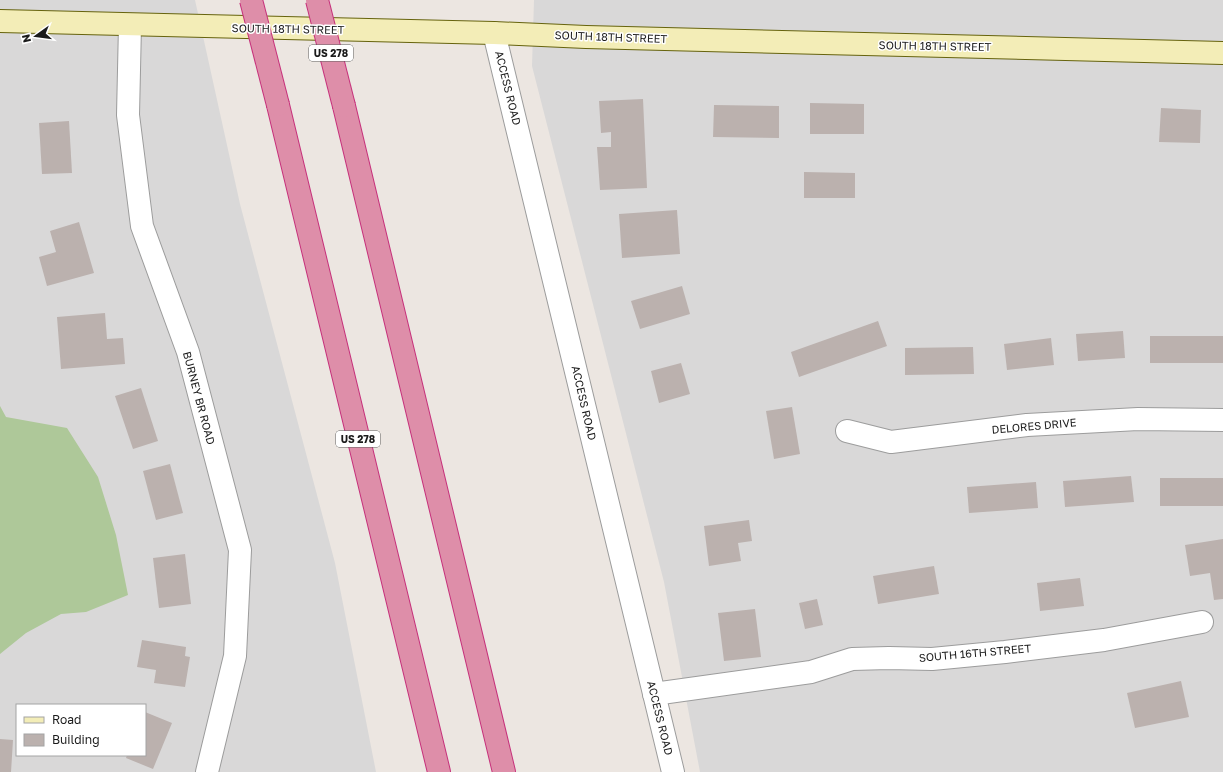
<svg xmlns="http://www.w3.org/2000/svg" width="1223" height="772" viewBox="0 0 1223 772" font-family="'Golos Text',sans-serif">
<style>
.residential{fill:#d9d8d8;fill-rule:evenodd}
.forest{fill:#aec899}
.building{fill:#bbb1ae}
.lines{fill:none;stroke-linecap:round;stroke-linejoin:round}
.street-casing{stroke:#9c9c9c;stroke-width:24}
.secondary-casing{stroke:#66630d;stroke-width:24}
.highway-casing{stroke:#c6317b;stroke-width:24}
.street{stroke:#fff;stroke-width:22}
.secondary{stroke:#f3edb7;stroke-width:22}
.highway{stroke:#de8ea9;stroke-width:22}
.highway-bridge-casing{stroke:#c6317b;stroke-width:24;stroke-linecap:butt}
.highway-bridge{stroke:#de8ea9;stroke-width:22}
.labels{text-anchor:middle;stroke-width:3;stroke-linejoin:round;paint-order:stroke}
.shield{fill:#fff;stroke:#5f5f5f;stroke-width:1}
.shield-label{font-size:10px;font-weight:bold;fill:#1b1b1b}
.street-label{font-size:11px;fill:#1b1b1b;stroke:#fff}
</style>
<rect width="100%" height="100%" fill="#ece6e1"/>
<g class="residential">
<path d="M0 0H195L240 204 335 563 376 772H0ZM17 705H145V755H17Z"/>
<path d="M534 0H1223V772H700L664 582 532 66Z"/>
</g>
<path class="forest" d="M0 406 6 417 67 428 98 477 116 535 128 595 86 612 61 614 26 633 0 654Z"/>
<g class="building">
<path d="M643 99 647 188 600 190 597 147H611V132L601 133 599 101Z"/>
<path d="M810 103 864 104V134H810Z"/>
<path d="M714 105 779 106V138L713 137Z"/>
<path d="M1161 108 1201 110 1200 143 1159 142Z"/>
<path d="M69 121 72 173 42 174 39 123Z"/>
<path d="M804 172 855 173V198H804Z"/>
<path d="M677 210 680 254 622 258 619 214Z"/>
<path d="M79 222 94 273 47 286 39 257 56 252 50 231Z"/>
<path d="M682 286 690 314 640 329 631 301Z"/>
<path d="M105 313 107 339 123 338 125 364 61 369 57 317Z"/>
<path d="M878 321 887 346 799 377 791 352Z"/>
<path d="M1123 331 1125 358 1078 361 1076 334Z"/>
<rect x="1150" y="336" width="73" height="27"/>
<path d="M1051 338 1054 365 1007 370 1004 344Z"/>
<path d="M973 347 974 374 905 375V348Z"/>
<path d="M681 363 690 394 659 403 651 371Z"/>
<path d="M141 388 158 441 133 449 115 396Z"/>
<path d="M792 407 800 454 774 459 766 411Z"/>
<path d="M170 464 183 513 156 520 143 471Z"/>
<path d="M1131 476 1134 502 1065 507 1063 481Z"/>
<rect x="1160" y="478" width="63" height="28"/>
<path d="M1036 482 1038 508 969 513 967 487Z"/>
<path d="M749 520 752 541 738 543 741 561 709 566 704 526Z"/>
<path d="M1223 539V599L1214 600 1210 573 1190 576 1185 545Z"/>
<path d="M185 554 191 604 159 608 153 558Z"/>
<path d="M934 566 939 594 878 604 873 576Z"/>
<path d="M1080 578 1084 606 1040 611 1037 583Z"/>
<path d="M817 599 823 625 805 629 799 603Z"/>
<path d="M755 609 761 657 724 661 718 613Z"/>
<path d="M142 640 186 647 185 656 190 657 185 687 154 683 156 670 137 667Z"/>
<path d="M1181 681 1189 717 1135 728 1127 693Z"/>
<path d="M145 712 172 723 153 769 126 758 127 755H145Z"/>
<path d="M0 739 13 740 11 772H0Z"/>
</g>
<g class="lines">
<defs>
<g id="street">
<path d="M130 25 128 115 142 226 188 352 240 550 235 656 207 772"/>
<path d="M494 33 673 772"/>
<path d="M847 431 891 442 1027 425 1138 419 1223 420"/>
<path d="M654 694 811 672 852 659 889 658 932 659 1005 652 1104 640 1202 622"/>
</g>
<path id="secondary" d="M0 21 494 33 586 37 1223 53"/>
<g id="highway">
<path d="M278 105 439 772"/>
<path d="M344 106 504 772"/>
</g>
</defs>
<use href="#street" class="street-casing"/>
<use href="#secondary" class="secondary-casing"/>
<use href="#highway" class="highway-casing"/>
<use href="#street" class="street"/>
<use href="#secondary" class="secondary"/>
<use href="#highway" class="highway"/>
<defs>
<g id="highway-bridge">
<path d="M251 0 278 105"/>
<path d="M317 0 344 106"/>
</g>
</defs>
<use href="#highway-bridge" class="highway-bridge-casing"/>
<use href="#highway-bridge" class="highway-bridge"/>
</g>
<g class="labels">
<g class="shield">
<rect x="309" y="45" width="44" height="16" rx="3"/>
<rect x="336" y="431" width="44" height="16" rx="3"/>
</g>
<g class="shield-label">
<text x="331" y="57">US 278</text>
<text x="358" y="443">US 278</text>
</g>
<g class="street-label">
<text transform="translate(288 29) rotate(1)" y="4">SOUTH 18TH STREET</text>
<text transform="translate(611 37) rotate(2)" y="4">SOUTH 18TH STREET</text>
<text transform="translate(935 46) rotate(1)" y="4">SOUTH 18TH STREET</text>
<text transform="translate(508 88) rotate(76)" y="4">ACCESS ROAD</text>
<text transform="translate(199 398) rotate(75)" y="4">BURNEY BR ROAD</text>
<text transform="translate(584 403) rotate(77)" y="4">ACCESS ROAD</text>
<text transform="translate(1034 426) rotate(-5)" y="4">DELORES DRIVE</text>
<text transform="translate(975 653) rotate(-5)" y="4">SOUTH 16TH STREET</text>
<text transform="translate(660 718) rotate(76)" y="4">ACCESS ROAD</text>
</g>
</g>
<rect x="16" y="704" width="130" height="52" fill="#ffffff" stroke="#a4a4a4"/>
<rect x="24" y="717" width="20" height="6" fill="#f3edb7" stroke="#a4a4a4"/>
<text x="52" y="724" font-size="12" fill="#1b1b1b">Road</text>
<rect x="24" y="734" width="20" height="12" fill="#bbb1ae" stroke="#a4a4a4"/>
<text x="52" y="744" font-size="12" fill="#1b1b1b">Building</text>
<g transform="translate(36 36) rotate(256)" stroke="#ffffff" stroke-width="3" paint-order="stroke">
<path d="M0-3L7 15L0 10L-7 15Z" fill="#1b1b1b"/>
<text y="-6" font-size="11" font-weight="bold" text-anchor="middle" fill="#1b1b1b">N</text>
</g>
</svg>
